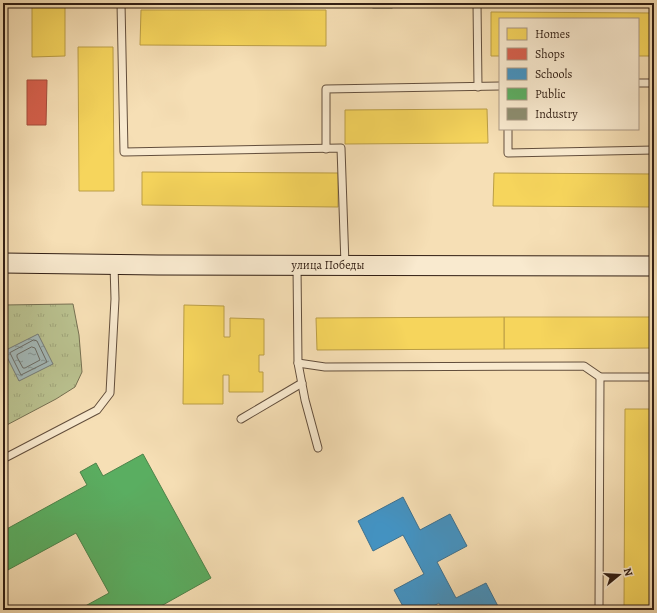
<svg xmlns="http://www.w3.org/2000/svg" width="657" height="613" viewBox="0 0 657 613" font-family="Alegreya,serif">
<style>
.park{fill:url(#park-tufts);stroke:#767052}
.water{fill:url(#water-ripples);stroke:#757b77}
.homes{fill:#f6d55c;stroke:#bb9e46}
.shops{fill:#d6604d;stroke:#a44c3c}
.schools{fill:#4393c3;stroke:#3e708e}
.public{fill:#5aae61;stroke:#4e834a}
.industry{fill:#8c8c6e;stroke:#716b53}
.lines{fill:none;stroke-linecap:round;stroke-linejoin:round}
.shore{stroke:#6a6c66;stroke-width:1}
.lane-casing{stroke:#624e3c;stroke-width:9}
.secondary-casing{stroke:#311e13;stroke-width:21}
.lane{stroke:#f9eacf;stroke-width:7}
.secondary{stroke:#f9eacf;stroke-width:19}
.labels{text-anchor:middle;stroke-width:4;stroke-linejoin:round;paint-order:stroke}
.street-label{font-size:12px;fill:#311e13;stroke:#f9eacf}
</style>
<defs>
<pattern id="park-tufts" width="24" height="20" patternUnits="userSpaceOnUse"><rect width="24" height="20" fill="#bac290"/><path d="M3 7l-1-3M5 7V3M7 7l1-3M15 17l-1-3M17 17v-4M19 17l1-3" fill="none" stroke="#a0a67b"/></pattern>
<pattern id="water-ripples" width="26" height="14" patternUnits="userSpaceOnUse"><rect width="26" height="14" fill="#a3b9b9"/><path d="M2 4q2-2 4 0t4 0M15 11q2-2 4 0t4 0" fill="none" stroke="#859695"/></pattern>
</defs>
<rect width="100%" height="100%" fill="#f6dfb5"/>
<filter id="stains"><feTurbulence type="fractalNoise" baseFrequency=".005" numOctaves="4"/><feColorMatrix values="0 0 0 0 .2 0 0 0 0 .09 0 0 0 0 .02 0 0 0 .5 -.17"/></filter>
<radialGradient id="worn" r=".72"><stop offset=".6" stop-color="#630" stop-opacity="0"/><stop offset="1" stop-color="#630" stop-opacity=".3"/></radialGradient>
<path class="park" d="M73 304 79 335 82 372 75 387 56 399 3 427V305Z"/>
<path class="water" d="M38 334 53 364 19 381 4 351Z"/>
<g class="homes">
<path d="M32 3H65V56L32 57Z"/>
<path d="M141 10H326V46L140 45Z"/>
<path d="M491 12 654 13V56H638V19H500V56H491Z"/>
<path d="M78 47H113L114 191H79Z"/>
<path d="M487 109 488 143 345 144V110Z"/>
<path d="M142 172 338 173V207L142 205Z"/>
<path d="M494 173 654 174V207L493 206Z"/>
<path d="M184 305 224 306V337H230V318L264 319V355H259V372H263V392H229V375H223V404H183Z"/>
<path d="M504 317H654V348L504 349Z"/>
<path d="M504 317V349L317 350 316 318Z"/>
<path d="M625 409H654V608H624Z"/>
<rect x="624" y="608" width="30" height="2"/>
</g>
<path class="shops" d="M27 80H47L46 125H27Z"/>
<path class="schools" d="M403 497 420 530 450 514 467 546 437 562 456 598 486 583 500 610H443L439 603 426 610H405L394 590 424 574 403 535 373 551 358 521Z"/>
<path class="public" d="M143 454 211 578 154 610H78L109 593 76 533 6 571 3 565V531L87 485 80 472 96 463 103 476Z"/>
<rect class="industry" x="373" y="3" width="19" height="5"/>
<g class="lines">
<g class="shore">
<path d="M34 340 37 341 47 362 21 375 10 353Z"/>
<path d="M32 347 35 348 40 360 25 368H23L17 357V355Z"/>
</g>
<defs>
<g id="lane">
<path d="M121 3 124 152 341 148 345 265"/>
<path d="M477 3 478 87"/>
<path d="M638 83H654"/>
<path d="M508 129V153L654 150"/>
<path d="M326 149V89L500 86"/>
<path d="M297 266 298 363 305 400 318 448"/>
<path d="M298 363 325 367 584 366 600 377H654"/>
<path d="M241 419 302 383"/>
<path d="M3 459 97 410 110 393 115 299 114 265"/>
<path d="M599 610 600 377"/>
</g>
<path id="secondary" d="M3 263 158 265 654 266"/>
</defs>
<use href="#lane" class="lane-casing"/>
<use href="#secondary" class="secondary-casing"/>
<use href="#lane" class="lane"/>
<use href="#secondary" class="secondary"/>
</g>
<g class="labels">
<g class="street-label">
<text x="328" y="269">улица Победы</text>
</g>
</g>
<rect width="657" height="613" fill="none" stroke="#f6dfb5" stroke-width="16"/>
<rect x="4" y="4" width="649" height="605" fill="none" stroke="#311e13" stroke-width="2"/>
<rect x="8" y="8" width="641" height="597" fill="none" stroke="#311e13"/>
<rect x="499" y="18" width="140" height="112" fill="#f9eacf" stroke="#a99884"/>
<rect x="507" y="28" width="20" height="12" fill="#f6d55c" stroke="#a99884"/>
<text x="535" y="38" font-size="12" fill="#311e13">Homes</text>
<rect x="507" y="48" width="20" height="12" fill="#d6604d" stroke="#a99884"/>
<text x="535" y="58" font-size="12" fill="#311e13">Shops</text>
<rect x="507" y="68" width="20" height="12" fill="#4393c3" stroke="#a99884"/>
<text x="535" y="78" font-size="12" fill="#311e13">Schools</text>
<rect x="507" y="88" width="20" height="12" fill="#5aae61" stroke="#a99884"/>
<text x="535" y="98" font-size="12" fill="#311e13">Public</text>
<rect x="507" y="108" width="20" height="12" fill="#8c8c6e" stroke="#a99884"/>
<text x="535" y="118" font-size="12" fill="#311e13">Industry</text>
<g transform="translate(619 575) rotate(72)" stroke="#f9eacf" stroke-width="3" paint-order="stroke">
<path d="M0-3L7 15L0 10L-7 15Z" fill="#311e13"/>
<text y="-6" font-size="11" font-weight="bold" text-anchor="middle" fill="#311e13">N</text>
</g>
<rect width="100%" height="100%" filter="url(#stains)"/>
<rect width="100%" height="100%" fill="url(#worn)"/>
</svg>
